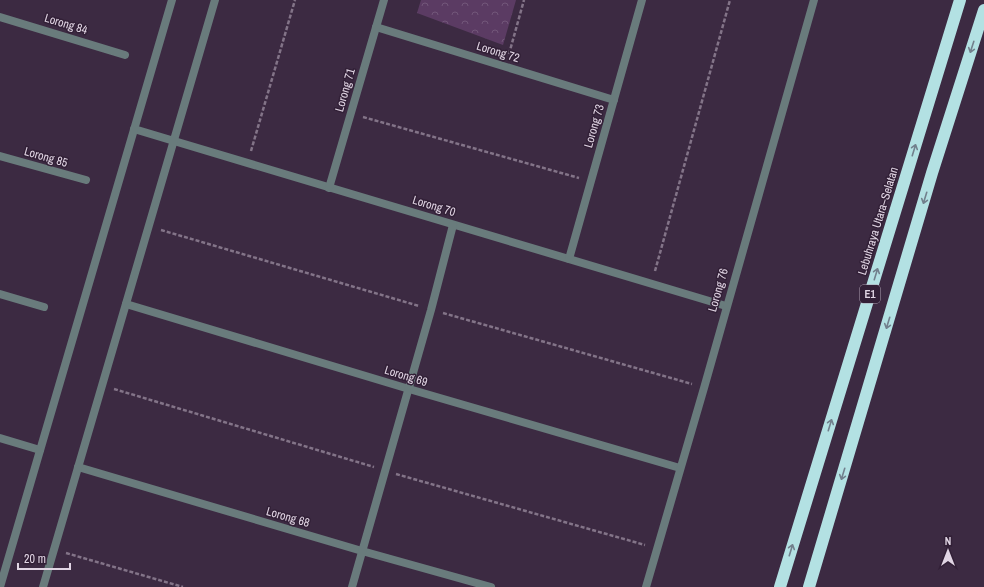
<svg xmlns="http://www.w3.org/2000/svg" width="984" height="587" viewBox="0 0 984 587" font-family="'Archivo Narrow',sans-serif">
<style>
.forest{fill:url(#forest-crowns)}
.lines{fill:none;stroke-linecap:round;stroke-linejoin:round}
.path{stroke:#837488;stroke-width:2.5;stroke-dasharray:4 2;stroke-linecap:butt}
.street{stroke:#697b7c;stroke-width:8}
.highway{stroke:#b3e1e3;stroke-width:12}
.oneway{stroke:#72808d}
.labels{text-anchor:middle;stroke-width:3;stroke-linejoin:round;paint-order:stroke}
.shield{fill:#322037;stroke:#ac9fb0;stroke-width:1}
.shield-label{font-size:11px;font-weight:bold;fill:#e1d5e4}
.street-label{font-size:12px;fill:#e1d5e4;stroke:#322037}
</style>
<defs>
<pattern id="forest-crowns" width="20" height="18" patternUnits="userSpaceOnUse"><rect width="20" height="18" fill="#5b3b63"/><path d="M2 6a3 3 0 1 1 6 0M12 15a3 3 0 1 1 6 0" fill="none" stroke="#725679"/></pattern>
</defs>
<rect width="100%" height="100%" fill="#3c2a42"/>
<path class="forest" d="M421 0H516L503 45 417 13Z"/>
<g class="lines">
<g class="path">
<path d="M509 54 524 0"/>
<path d="M363 117 579 178"/>
<path d="M251 151 295 0"/>
<path d="M161 230 419 306"/>
<path d="M655 271 730 0"/>
<path d="M443 313 692 384"/>
<path d="M114 389 374 467"/>
<path d="M396 474 645 545"/>
<path d="M66 553 183 587"/>
</g>
<g class="street">
<path d="M0 17 125 55"/>
<path d="M376 27 614 100"/>
<path d="M134 129 726 306"/>
<path d="M0 156 86 180"/>
<path d="M329 188 384 0"/>
<path d="M569 259 642 0"/>
<path d="M0 294 44 307"/>
<path d="M126 304 409 389 680 468"/>
<path d="M0 438 40 450"/>
<path d="M78 467 362 551 491 587"/>
<path d="M0 587 172 0"/>
<path d="M43 587 215 0"/>
<path d="M352 587 431 310 453 225"/>
<path d="M646 587 704 388 814 0"/>
</g>
<g class="highway">
<path d="M780 587 960 0"/>
<path d="M809 587 932 173 984 10"/>
</g>
</g>
<defs><path id="oneway-shaft" d="M-6 0H5M1.5-3L5.5 0L1.5 3" fill="none" stroke-width="1.6" stroke-linecap="round" stroke-linejoin="round"/></defs>
<g class="oneway">
<use href="#oneway-shaft" transform="translate(972 47) rotate(108)"/>
<use href="#oneway-shaft" transform="translate(914 150) rotate(-73)"/>
<use href="#oneway-shaft" transform="translate(925 198) rotate(107)"/>
<use href="#oneway-shaft" transform="translate(876 274) rotate(-73)"/>
<use href="#oneway-shaft" transform="translate(888 323) rotate(107)"/>
<use href="#oneway-shaft" transform="translate(830 425) rotate(-73)"/>
<use href="#oneway-shaft" transform="translate(843 474) rotate(107)"/>
<use href="#oneway-shaft" transform="translate(791 550) rotate(-73)"/>
</g>
<g class="labels">
<rect class="shield" x="860" y="285" width="20" height="18" rx="3"/>
<g class="shield-label">
<text x="870" y="298">E1</text>
</g>
<g class="street-label">
<text transform="translate(66 24) rotate(17)" y="4">Lorong 84</text>
<text transform="translate(498 52) rotate(17)" y="4">Lorong 72</text>
<text transform="translate(345 90) rotate(-74)" y="4">Lorong 71</text>
<text transform="translate(594 126) rotate(-74)" y="4">Lorong 73</text>
<text transform="translate(46 157) rotate(16)" y="4">Lorong 85</text>
<text transform="translate(434 206) rotate(17)" y="4">Lorong 70</text>
<text transform="translate(878 221) rotate(-73)" y="4">Lebuhraya Utara–Selatan</text>
<text transform="translate(718 290) rotate(-74)" y="4">Lorong 76</text>
<text transform="translate(406 376) rotate(17)" y="4">Lorong 69</text>
<text transform="translate(288 517) rotate(16)" y="4">Lorong 68</text>
</g>
</g>
<g transform="translate(948 551)" stroke="#322037" stroke-width="3" paint-order="stroke">
<path d="M0-3L7 15L0 10L-7 15Z" fill="#e1d5e4"/>
<text y="-6" font-size="11" font-weight="bold" text-anchor="middle" fill="#e1d5e4">N</text>
</g>
<path d="M18 563v6h52v-6" fill="none" stroke="#e1d5e4" stroke-width="2"/>
<text x="24" y="563" font-size="12" fill="#e1d5e4" stroke="#322037" stroke-width="3" paint-order="stroke">20 m</text>
</svg>
